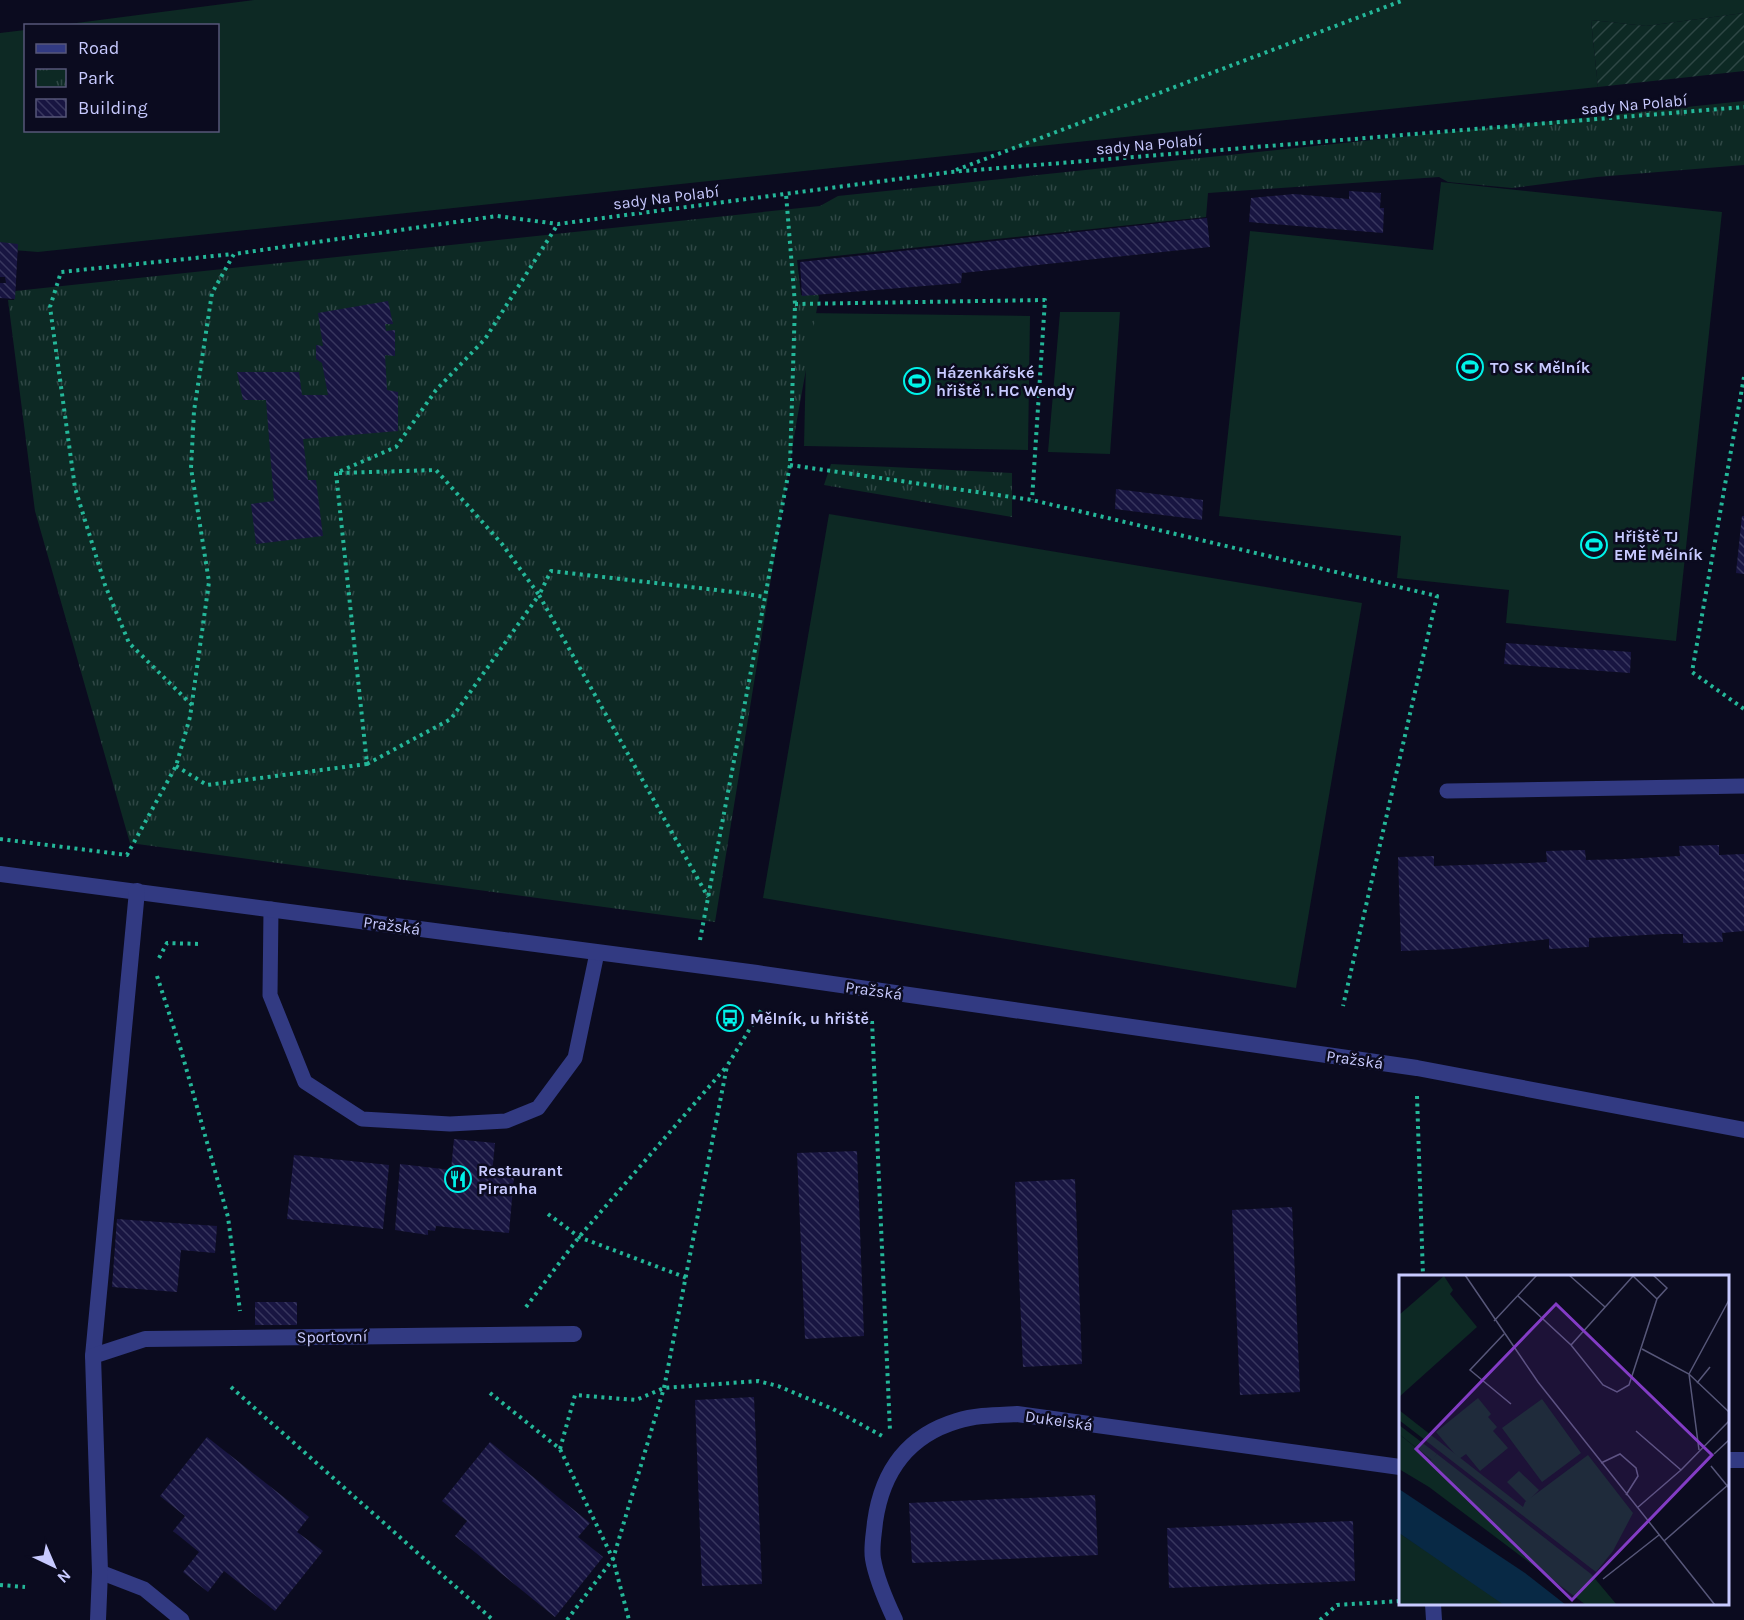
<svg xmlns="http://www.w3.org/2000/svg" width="1744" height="1620" viewBox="0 0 1744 1620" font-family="Karla,sans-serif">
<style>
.grass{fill:#0d2924}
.park{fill:url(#park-tufts)}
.garden{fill:url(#garden-furrows)}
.building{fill:url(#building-back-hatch)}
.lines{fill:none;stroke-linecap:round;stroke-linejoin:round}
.path{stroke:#24b799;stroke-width:4;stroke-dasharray:3 4.5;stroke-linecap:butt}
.service{stroke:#323a82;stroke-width:15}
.minor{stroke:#323a82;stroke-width:16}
.labels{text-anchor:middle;stroke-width:5;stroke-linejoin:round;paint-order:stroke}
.street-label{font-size:16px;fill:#c8caff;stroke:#0b0b1f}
.poi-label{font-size:16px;font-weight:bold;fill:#c8caff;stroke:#0b0b1f;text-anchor:start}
.inset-road{fill:none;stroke:#575779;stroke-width:1.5}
.view{fill:#833cc5;fill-opacity:0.15;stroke:#833cc5;stroke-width:3}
.inset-edge{fill:none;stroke:#c8caff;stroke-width:3}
</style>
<defs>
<pattern id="park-tufts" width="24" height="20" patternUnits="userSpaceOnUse" patternTransform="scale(1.5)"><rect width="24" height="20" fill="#0d2924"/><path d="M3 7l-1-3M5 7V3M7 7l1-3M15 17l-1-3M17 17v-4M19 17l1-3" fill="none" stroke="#2f4745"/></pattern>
<pattern id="garden-furrows" width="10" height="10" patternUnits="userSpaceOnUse" patternTransform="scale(1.5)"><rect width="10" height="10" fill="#0d2924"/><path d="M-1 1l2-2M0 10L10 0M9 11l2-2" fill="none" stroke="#2f4745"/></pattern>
<pattern id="building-back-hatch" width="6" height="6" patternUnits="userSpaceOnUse" patternTransform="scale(1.5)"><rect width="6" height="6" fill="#181541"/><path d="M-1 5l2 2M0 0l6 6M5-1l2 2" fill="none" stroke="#38365e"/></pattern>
</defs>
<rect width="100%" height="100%" fill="#0b0b1f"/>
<g class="grass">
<path d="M254 0H1744V13L1646 26 1591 20 1598 87 38 252 0 249V33L25 30 26 130H218V26L61 25Z"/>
<path d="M1441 182 1722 212 1676 641 1506 623 1509 590 1397 578 1401 536 1219 516 1250 231 1433 250Z"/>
<path d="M1060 312H1120L1110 454 1048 452Z"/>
<path d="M807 313 1030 316 1028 450 804 446Z"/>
<path d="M829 514 1362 603 1296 988 763 898Z"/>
</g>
<g class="park">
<path d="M1744 101V165L1597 177 1512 188 1448 182 1439 177 1208 193 1206 217 797 260 801 295 818 294 819 297 796 425 715 922 130 843 35 511 8 300H14L15 291 820 206 838 196Z"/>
<path d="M831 464 1012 473V517L824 485Z"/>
</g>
<path class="garden" d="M1744 13V71L1598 87 1591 20 1646 26Z"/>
<g class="building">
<path d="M1349 191 1381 193 1380 208H1384L1383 233 1249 222 1251 198 1294 194 1349 199Z"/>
<path d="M1207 218 1210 247 962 273 961 283 802 296 800 262Z"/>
<path d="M0 242 18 244 15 299 0 298V283H6L5 277H0Z"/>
<path d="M388 301 393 324H385L386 331 395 330V356L385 355 387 390 398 392V431L303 439 308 480H316L323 536 256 544 251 504 274 501 266 400H243L237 372H299L302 395H328L322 363 316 359V345L323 346 318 313Z"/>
<path d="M1116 489 1203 500 1202 520 1115 509Z"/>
<path d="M1742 516H1744V574L1736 573Z"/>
<path d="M1506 643 1631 652 1630 673 1504 664Z"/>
<path d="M1719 845V855L1744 854V931L1722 933 1723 942 1683 943V934H1664L1589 938V947L1549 949V939L1454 949 1401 951 1398 857 1434 856V866L1529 863 1547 862 1546 851 1585 850 1586 860 1624 859 1680 856 1679 846Z"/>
<path d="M454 1139 495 1143 492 1174 514 1176 509 1233 436 1226 435 1231 428 1230V1235L395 1230 400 1164 451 1170Z"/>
<path d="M857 1151 864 1336 805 1339 797 1153Z"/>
<path d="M294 1155 389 1165 383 1229 287 1219Z"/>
<path d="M1075 1179 1082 1364 1023 1367 1015 1182Z"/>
<path d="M1292 1207 1300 1392 1240 1395 1232 1210Z"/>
<path d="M117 1219 217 1226 215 1253 181 1250 177 1292 112 1287Z"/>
<rect x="255" y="1302" width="42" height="23"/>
<path d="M754 1397 762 1584 702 1586 695 1400Z"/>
<path d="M207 1437 309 1517 297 1532 323 1551 275 1611 224 1571 208 1592 183 1572 199 1552 173 1531 185 1516 160 1496Z"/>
<path d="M490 1442 590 1523 578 1537 603 1557 555 1617 455 1536 467 1521 442 1501Z"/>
<path d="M1095 1495 1098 1555 912 1563 909 1503Z"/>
<path d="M1353 1521 1355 1581 1169 1588 1167 1528Z"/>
</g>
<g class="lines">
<g class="path">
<path d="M956 170 1404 0"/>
<path d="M795 304 1045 300 1032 500"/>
<path d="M1744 377 1692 672 1744 709"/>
<path d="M790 465 1032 500 1437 596 1343 1006"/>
<path d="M339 473 436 470 502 544 539 595 551 571 734 592 765 597"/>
<path d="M192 705 129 643 105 585 75 488 50 307 61 272 233 254"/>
<path d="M367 764 451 719 539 595 708 897"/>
<path d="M176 766 207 785 367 764 336 473 396 447 436 390 485 339 558 224"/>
<path d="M0 839 127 855 176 766 190 717 209 582 191 468 194 411 212 293 234 254 497 216 558 224 951 172 1744 107"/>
<path d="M700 940 790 465 795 304 786 194"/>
<path d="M159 958 167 943 201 944"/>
<path d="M157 976 181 1050 228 1217 240 1311"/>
<path d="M872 1021 890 1431"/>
<path d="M1417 1096 1423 1276"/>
<path d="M548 1214 579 1237 687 1278"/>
<path d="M526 1307 579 1237 727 1066"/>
<path d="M231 1387 493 1620"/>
<path d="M490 1393 560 1449 613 1559 629 1620"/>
<path d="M560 1449 575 1395 636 1400 664 1388 758 1381 778 1386 833 1409 884 1437"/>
<path d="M0 1585 25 1587"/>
<path d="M567 1620 613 1559 664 1388 727 1066 762 1009"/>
<path d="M1320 1620 1337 1605 1400 1601"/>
</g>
<g class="service">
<path d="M1447 791 1744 786"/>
<path d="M271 909 270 995 305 1082 362 1119 450 1124 506 1121 538 1108 575 1058 597 953"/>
<path d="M100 1572 144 1589 182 1620"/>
</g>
<g class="minor">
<path d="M0 874 757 973 1417 1068 1744 1130"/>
<path d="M93 1356 137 891"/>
<path d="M1728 1460H1744"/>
<path d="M1433 1604 1434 1620"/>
<path d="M98 1620 100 1572 93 1356 145 1339 574 1334"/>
<path d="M895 1620C887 1603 876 1577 873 1559 871 1547 874 1534 875 1522 882 1472 907 1436 957 1421 976 1415 997 1415 1017 1414L1400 1467"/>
</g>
</g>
<defs>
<symbol id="stadium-ring" viewBox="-11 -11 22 22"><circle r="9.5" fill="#0b0b1f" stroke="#00f3e9" stroke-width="1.5"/><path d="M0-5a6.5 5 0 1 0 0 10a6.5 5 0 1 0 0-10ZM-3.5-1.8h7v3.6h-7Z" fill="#00f3e9"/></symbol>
<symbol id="bus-ring" viewBox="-11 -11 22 22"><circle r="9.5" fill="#0b0b1f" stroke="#00f3e9" stroke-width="1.5"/><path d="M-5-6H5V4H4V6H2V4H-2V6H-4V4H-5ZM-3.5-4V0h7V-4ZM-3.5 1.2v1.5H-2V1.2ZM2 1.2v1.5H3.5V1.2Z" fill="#00f3e9"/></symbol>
<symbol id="restaurant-ring" viewBox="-11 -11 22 22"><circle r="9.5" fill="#0b0b1f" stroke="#00f3e9" stroke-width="1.5"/><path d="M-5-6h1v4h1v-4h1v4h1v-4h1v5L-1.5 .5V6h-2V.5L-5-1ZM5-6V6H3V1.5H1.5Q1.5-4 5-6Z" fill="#00f3e9"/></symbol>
</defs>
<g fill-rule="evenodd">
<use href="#stadium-ring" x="1455" y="352" width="30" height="30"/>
<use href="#stadium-ring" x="902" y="366" width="30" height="30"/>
<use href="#stadium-ring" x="1579" y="530" width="30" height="30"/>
<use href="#bus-ring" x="715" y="1003" width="30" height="30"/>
<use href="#restaurant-ring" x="443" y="1164" width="30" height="30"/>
</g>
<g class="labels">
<g class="street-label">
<text transform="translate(1634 104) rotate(-5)" y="6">sady Na Polabí</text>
<text transform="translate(1149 144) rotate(-5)" y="6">sady Na Polabí</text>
<text transform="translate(666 197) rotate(-7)" y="6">sady Na Polabí</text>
<text transform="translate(392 925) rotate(8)" y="6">Pražská</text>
<text transform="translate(874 990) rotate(8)" y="6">Pražská</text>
<text transform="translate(1355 1059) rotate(8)" y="6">Pražská</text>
<text transform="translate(332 1336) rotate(-1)" y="6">Sportovní</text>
<text transform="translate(1059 1420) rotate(8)" y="6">Dukelská</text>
</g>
<g class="poi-label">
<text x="1490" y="373">TO SK Mělník</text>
<text x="936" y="378">Házenkářské<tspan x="936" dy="18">hřiště 1. HC Wendy</tspan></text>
<text x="1614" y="542">Hřiště TJ<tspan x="1614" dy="18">EMĚ Mělník</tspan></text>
<text x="750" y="1024">Mělník, u hřiště</text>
<text x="478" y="1176">Restaurant<tspan x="478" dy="18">Piranha</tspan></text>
</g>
</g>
<g transform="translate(1399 1275)">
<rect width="330" height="330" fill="#0b0b1f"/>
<path d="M79 123 92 139 89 142 98 152 94 156 109 173 81 196 67 179 60 184 37 157ZM143 124 182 178 143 207 103 153ZM0 159 32 185 38 179 192 299 218 330H187L30 212 0 194ZM120 196 140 215 128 227 108 207Z" fill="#0d2924"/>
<path d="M0 258 85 314 105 330H0Z" fill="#0d2924"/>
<path d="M45 1 54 15 51 19 78 52 0 122V40Z" fill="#0d2924"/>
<path d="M0 135 124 232 126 227 189 180 234 238 214 276 197 297 0 145Z" fill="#0d2924"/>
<path d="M0 150 38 179 33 185 0 159Z" fill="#0d2924"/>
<path d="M0 214 126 298 167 330H105L0 258Z" fill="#082945"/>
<path class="inset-road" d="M66 0 139 107 316 330M170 0 206 32M234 1 258 24M119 21 172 70 204 110 218 117 230 110 258 24 268 13 254 0M95 46 138 0M105 59 71 95 112 129M172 70 235 0M243 74 290 99 330 137M290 99 330 25M290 99 300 175M298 108 311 92M237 156 282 195 330 146M315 179 330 165M202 188 221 179 237 193 239 201 227 220M312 191 330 213M238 233 282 195M265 266 330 209M204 304 260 260"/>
<path class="view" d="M157 29 313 180 173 325 17 174Z"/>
<rect width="330" height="330" class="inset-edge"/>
</g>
<rect x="24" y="24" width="195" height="108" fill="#0b0b1f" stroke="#575779" stroke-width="1.5"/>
<rect x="36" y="44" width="30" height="9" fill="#323a82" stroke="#575779" stroke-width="1.5"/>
<text x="78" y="54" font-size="18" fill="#c8caff">Road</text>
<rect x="36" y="69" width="30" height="18" fill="url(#park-tufts)" stroke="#575779" stroke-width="1.5"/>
<text x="78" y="84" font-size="18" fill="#c8caff">Park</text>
<rect x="36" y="99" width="30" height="18" fill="url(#building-back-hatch)" stroke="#575779" stroke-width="1.5"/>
<text x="78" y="114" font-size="18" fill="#c8caff">Building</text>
<g transform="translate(54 1566) rotate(136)" stroke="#0b0b1f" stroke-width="4.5" paint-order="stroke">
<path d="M0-4.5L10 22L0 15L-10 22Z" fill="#c8caff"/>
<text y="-9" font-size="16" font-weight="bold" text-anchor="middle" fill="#c8caff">N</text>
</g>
</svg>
